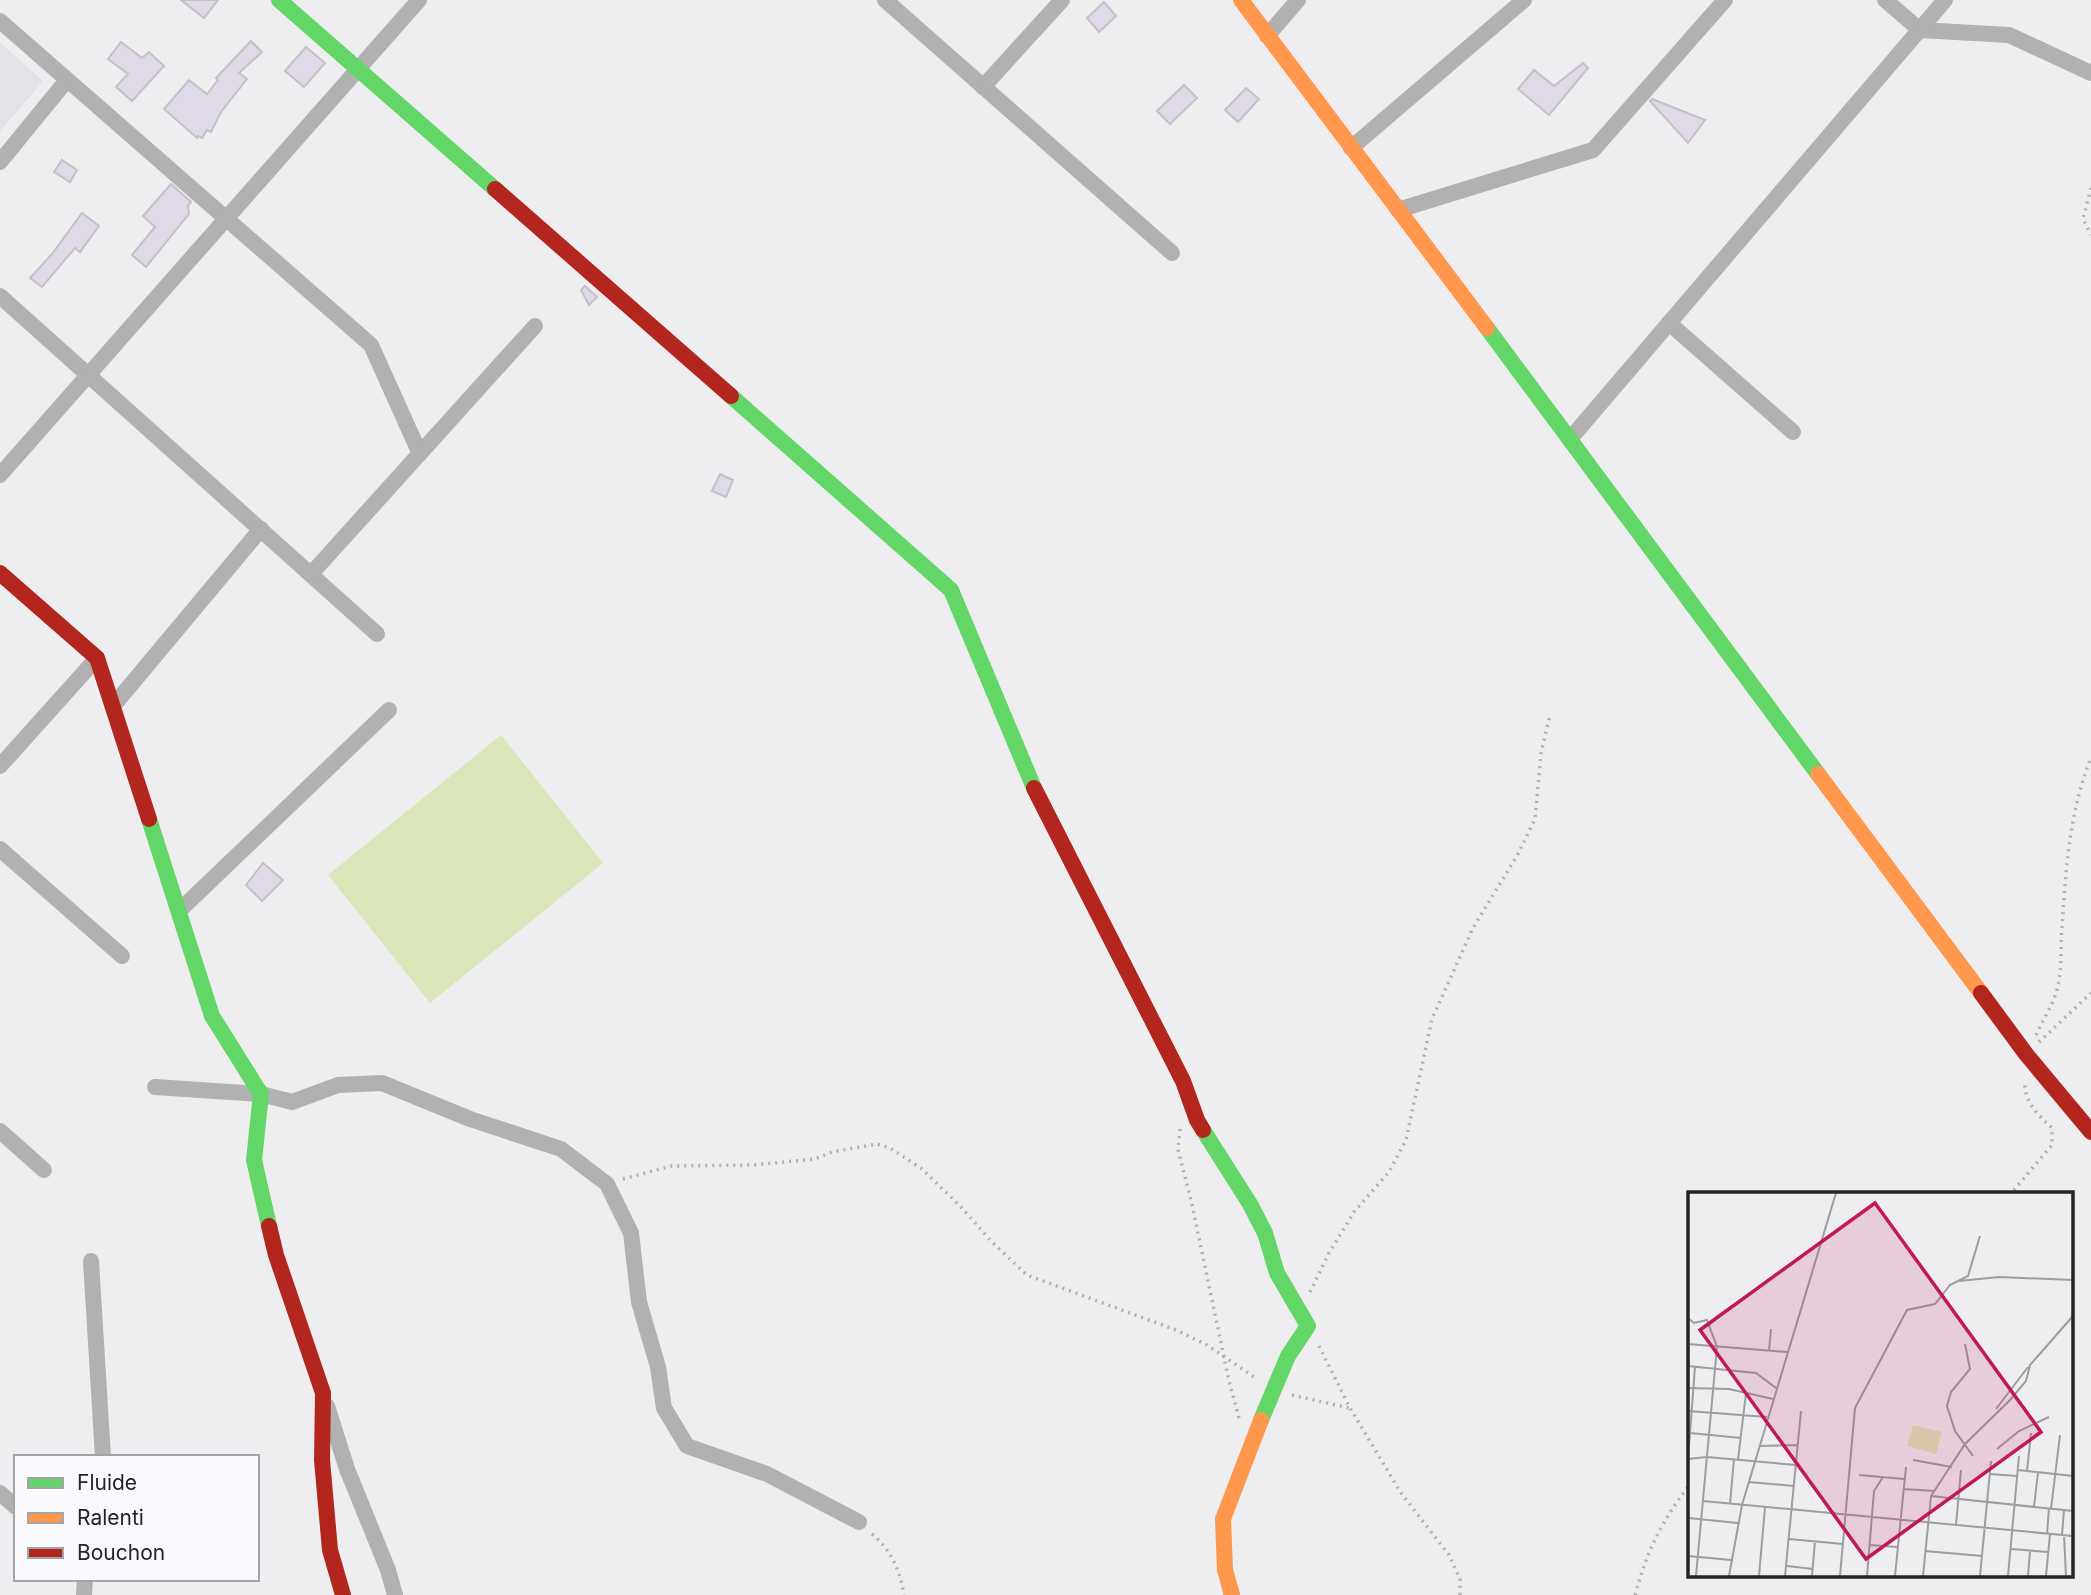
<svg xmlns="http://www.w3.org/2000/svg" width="2091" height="1595" viewBox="0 0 2091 1595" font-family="Inter,sans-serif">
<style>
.built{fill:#e4e1e9}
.green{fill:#dae6b9}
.building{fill:#e0dae8;stroke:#c3c2c4;stroke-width:2}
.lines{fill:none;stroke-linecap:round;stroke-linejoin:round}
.path{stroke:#b1b1b1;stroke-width:3.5;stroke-dasharray:2 5;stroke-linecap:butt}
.street{stroke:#b2b1b1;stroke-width:16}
.fast{stroke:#63d668;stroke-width:16}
.slow{stroke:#ff974d;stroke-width:16}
.jam{stroke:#b3261e;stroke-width:16}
.inset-road{fill:none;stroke:#9d9c9e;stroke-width:2}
.view{fill:#c2185b;fill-opacity:0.15;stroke:#c2185b;stroke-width:3.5}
.inset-edge{fill:none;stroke:#242325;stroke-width:3.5}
</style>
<rect width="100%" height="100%" fill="#eeedef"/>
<path class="built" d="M0 43 43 81 0 131Z"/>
<path class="green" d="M501 735 603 863 430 1003 328 875Z"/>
<g class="building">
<path d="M181 0H218L204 18Z"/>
<path d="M1104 2 1116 16 1099 32 1087 18Z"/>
<path d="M251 41 262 52 239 73 247 79 221 112 211 132 207 130 202 138 198 136 197 138 164 109 189 80 207 94 218 80 216 78Z"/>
<path d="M121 42 142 58 149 52 164 66 132 101 116 87 128 74 108 59Z"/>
<path d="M306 47 325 63 304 87 285 71Z"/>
<path d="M1583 63 1588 68 1549 115 1518 89 1534 70 1554 86Z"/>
<path d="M1184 85 1197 98 1170 124 1157 111Z"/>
<path d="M1246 88 1259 99 1238 122 1225 110Z"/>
<path d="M1652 99 1705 120 1688 143 1650 101Z"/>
<path d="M62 160 77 170 70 182 54 172Z"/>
<path d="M171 184 191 202 188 206 189 214 146 267 132 255 155 227 143 216Z"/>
<path d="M82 213 99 226 80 252 75 248 42 287 30 278 52 254Z"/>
<path d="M585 286 597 297 589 305 581 290Z"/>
<path d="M720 474 733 480 726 497 712 491Z"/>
<path d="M263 863 283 880 262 901 246 885Z"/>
</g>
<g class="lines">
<g class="path">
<path d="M2091 188 2083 219 2091 235"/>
<path d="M2036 1035C2042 1022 2050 1009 2055 996 2063 974 2060 950 2062 927 2066 870 2069 812 2091 758"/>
<path d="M2039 1042 2091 993"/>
<path d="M1180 1129 1178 1150 1191 1200 1229 1381 1239 1418"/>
<path d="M623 1179 671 1166 753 1165 815 1159 832 1152 877 1144 890 1148 922 1169 960 1206 993 1243 1027 1275 1176 1330 1207 1345 1257 1379"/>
<path d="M2008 1194 2013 1191 2052 1145V1128C2038 1115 2024 1102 2025 1082"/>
<path d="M1310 1292 1329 1253 1354 1212 1389 1172 1406 1140 1432 1019 1473 928 1518 854 1535 819 1541 753 1550 715"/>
<path d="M1319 1346 1350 1408 1401 1493 1449 1555 1460 1579V1595"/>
<path d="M1292 1395 1349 1408"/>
<path d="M872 1534C891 1550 900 1570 904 1595"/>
<path d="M1635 1595C1648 1548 1661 1523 1690 1484"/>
</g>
<g class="street">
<path d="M885 0 1172 253"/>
<path d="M1885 0 1920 30 2009 35 2091 73"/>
<path d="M0 21 371 345 420 454"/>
<path d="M1267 36 1298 0"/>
<path d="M983 87 1062 0"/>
<path d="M1351 148 1524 0"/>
<path d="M0 162 67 80"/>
<path d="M1398 210 1593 150 1725 0"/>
<path d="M0 296 377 634"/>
<path d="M1669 323 1793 432"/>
<path d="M1570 439 1945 0"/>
<path d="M0 475 419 0"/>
<path d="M311 574 535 326"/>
<path d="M113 706 261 529"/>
<path d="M0 766 97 658"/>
<path d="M0 849 122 956"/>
<path d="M179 911 389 710"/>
<path d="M155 1087 261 1094 292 1102 338 1085 382 1083 470 1119 561 1149 607 1184 631 1233 639 1302 658 1367 664 1408 687 1446 767 1474 859 1522"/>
<path d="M0 1131 44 1170"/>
<path d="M91 1261 103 1457"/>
<path d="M327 1406 347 1469 388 1570 395 1595"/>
<path d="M0 1493 16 1507"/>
<path d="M84 1595 85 1579"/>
</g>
<g class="fast">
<path d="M279 0 495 189"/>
<path d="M1487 328 1818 774"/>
<path d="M731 396 951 590 1034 788"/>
<path d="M149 819 212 1016 261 1094 254 1160 269 1226"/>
<path d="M1203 1130 1250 1204 1265 1233 1277 1273 1308 1326 1288 1356 1261 1420"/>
</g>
<g class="slow">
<path d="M1241 0 1487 328"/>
<path d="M1818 774 1981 993"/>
<path d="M1232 1595 1225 1570 1223 1519 1261 1420"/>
</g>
<g class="jam">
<path d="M495 189 731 396"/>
<path d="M0 573 97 658 149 819"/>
<path d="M1034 788 1183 1081 1197 1120 1203 1130"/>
<path d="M1981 993 2026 1054 2091 1132"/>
<path d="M269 1226 276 1255 323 1393 322 1460 330 1550 343 1595"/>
</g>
</g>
<g transform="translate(1688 1192)">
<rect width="385" height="385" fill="#eeedef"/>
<path d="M225 233 254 240 248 262 219 254Z" fill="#dae6b9"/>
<path class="inset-road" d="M271 89 311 85 385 88M0 126 6 131 19 128 29 155 8 384M0 144 1 175M0 152 99 160M277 152 282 177 263 200 259 214 267 239 285 264M81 159 83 137M0 174 68 181 88 196M0 196 41 197 85 207M308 217 340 175M0 219 79 225M2 241 53 246M72 254 109 253M309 257 331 239 361 225M0 267 19 265 108 273M0 267 7 175M50 268 58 201M225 268 264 275M330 278 385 284M339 279 343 241M302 282 329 284M171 283 216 287M61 290 106 294M215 297 247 299M243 304 385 319M15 309 385 344M42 312 46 267M346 315 350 280M363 317 372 243M0 326 50 331M268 333 273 278M359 342 361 316M374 343 376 318M376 343 378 384M101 347 155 352M182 353 209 355M323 357 360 360M237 359 294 364M0 364 43 368M99 374 125 377M41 384 54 313 148 1M71 384 77 315M97 384 113 219M124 384 127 349M152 384 167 216 219 118 247 112 262 93 280 84 292 44M179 384 186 299 195 285M207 384 218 275M235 384 243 304 277 252 322 208 338 189 342 173 385 124M292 384 303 269M320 384 331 264M340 384 342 359M358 384 362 342"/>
<path class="view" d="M187 11 353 240 178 367 12 138Z"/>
<rect width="385" height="385" class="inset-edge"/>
</g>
<rect x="14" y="1455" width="245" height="126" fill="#faf9fd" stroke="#a4a3a7" stroke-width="2"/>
<rect x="28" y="1478" width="35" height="10" fill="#63d668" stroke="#a4a3a7" stroke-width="2"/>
<text x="77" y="1490" font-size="21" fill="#242325">Fluide</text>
<rect x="28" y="1513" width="35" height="10" fill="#ff974d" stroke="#a4a3a7" stroke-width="2"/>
<text x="77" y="1525" font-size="21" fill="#242325">Ralenti</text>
<rect x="28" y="1548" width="35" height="10" fill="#b3261e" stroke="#a4a3a7" stroke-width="2"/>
<text x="77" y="1560" font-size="21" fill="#242325">Bouchon</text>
</svg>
